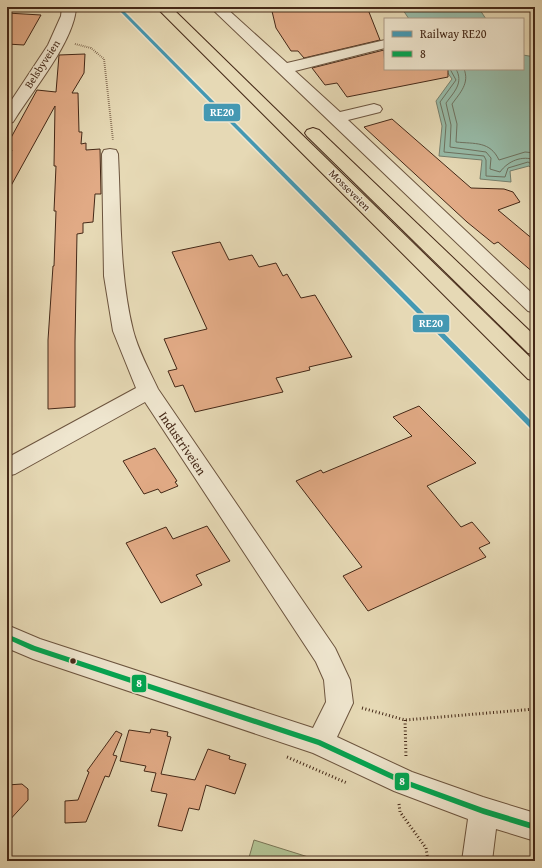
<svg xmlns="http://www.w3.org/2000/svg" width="542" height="868" viewBox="0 0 542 868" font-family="'Gentium Book Plus',serif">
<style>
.green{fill:#b1c091;stroke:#7a7454}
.water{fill:#97bba8;stroke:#76806e}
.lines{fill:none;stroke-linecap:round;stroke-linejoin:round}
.shore{stroke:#6e7260;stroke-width:1}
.building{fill:#e1aa85;stroke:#442817}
.minor-casing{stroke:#6c543e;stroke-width:2}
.highway-casing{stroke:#442817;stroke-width:2}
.path-far1{stroke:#442817;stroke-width:2;stroke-dasharray:0.5 1.5;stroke-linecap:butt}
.path{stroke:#442817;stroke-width:3;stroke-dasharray:1 2.5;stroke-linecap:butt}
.minor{fill:#efe6cf;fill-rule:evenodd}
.highway{fill:#e6d9b5;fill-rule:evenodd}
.bus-1-casing{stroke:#efe6cf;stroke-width:3}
.bus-1{fill:#00a651;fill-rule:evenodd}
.rail-1-casing{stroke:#efe6cf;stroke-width:3}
.rail-1{fill:#4498b2;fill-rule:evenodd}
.bus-dot{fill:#442817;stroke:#efe6cf;stroke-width:1.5}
.labels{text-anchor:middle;stroke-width:3;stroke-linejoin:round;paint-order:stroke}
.far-street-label{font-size:11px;fill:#442817;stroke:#efe6cf}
.street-label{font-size:13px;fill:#442817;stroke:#efe6cf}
.line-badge{stroke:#efe6cf;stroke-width:1.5}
.badge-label{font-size:11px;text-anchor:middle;font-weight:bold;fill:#fff}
</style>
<rect width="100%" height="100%" fill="#e6d9b5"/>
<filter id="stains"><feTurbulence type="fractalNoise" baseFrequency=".005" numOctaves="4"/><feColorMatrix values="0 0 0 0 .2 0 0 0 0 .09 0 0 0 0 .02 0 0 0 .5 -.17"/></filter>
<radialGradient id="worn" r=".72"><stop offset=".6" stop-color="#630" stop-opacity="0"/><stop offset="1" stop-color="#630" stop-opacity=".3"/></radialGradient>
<path class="green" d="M254 840 321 861H248Z"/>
<g class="water">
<path d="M401 7H478L486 19H409Z"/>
<path d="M523 55 535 57V172L529 166 510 171 511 182 480 179 482 160 439 156 442 126 436 101 452 79 445 69H523Z"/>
</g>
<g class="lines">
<g class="shore">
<path d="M450 69 456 80 440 102 446 125 444 152 484 156 486 160V176L505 177 508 168 528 162 535 166"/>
<path d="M456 69C464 83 454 92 446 103L451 125 450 147 486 152 491 158 490 169 500 172C508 161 522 155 535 160"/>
<path d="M464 69C470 83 460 93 452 104L457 124 456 142C475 144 490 141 499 160L525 152 535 153"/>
</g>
</g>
<g class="building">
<path d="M271 7H367L380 40 304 58 298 51H291L276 28Z"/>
<path d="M7 13 41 15 24 45 7 44Z"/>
<path d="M384 50 385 69H448V77L347 97 337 83 325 85 312 68Z"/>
<path d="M85 54 84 73 72 93H78L79 132H82L81 144 86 143V150L100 149 101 194H95L93 222 83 223V233L77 234 75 342V407L48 409V340L53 266H54L56 211H54L56 166H54L55 106 7 193V160L12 150H7V145L37 90 56 92 59 55Z"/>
<path d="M392 119 471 188 504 189 513 192 520 202 498 210 535 241V274L498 242 494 244 467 222 364 127Z"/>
<path d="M220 242 229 260 252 255 259 267 276 263 283 276 287 274 301 298 315 295 352 357 309 367 310 370 276 378 283 392 195 412 183 385 175 387 168 371 177 369 164 339 207 329 172 252Z"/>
<path d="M419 406 476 463 427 486 461 527 472 522 490 543 479 548 486 557 368 611 343 576 362 567 296 481 321 470 323 473 412 436 393 417Z"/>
<path d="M155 448 177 481 175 482 178 486 161 493 158 489 144 494 123 461Z"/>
<path d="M207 526 230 561 196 575 202 585 161 603 126 543 166 527 173 539Z"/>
<path d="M151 729 168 732 167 736 171 737 161 774 195 780 208 749 230 756 229 759 246 764 235 794 206 785 199 810 189 808 182 831 158 826 167 794 151 791 156 773 144 771 146 766 120 761 129 730 150 733Z"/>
<path d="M116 731 122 734 113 755 117 756 109 777 105 776 86 822 65 823V801L78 800 89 772 87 771Z"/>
<path d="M22 784 28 789V800L7 823V785Z"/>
</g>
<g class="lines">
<defs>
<g id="minor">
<path d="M62 7H76C75 40 33 90 15 119L13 122 7 124V107L48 45 61 16Z"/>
<path d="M210 7H225L287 63 385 40V48L295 71 340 112 374 104 380 106 382 109 380 112 348 120 535 296V313L528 311Z"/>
<path d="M110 149 116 150 118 154C121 212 119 273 133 330 138 350 149 370 158 389L335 648 350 680 353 703 337 737 412 772 483 797 535 813V841L496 829 492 861H462L468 819 394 791 313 753 33 659 7 648V625L40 639 313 728 326 702 324 680 316 662 145 402 15 474 7 476V458L136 388 113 331 104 276 102 154 104 150Z"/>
</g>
<g id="highway">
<path d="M156 7H171L535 362V381L528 379Z"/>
<path d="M313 128 319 130 535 336V355L528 353 307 136 305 133 307 130Z"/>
</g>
</defs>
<use href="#minor" class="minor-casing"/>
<use href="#highway" class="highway-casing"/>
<path class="path-far1" d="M75 44 91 48 104 59 113 140"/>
<g class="path">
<path d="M362 708 405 720 535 709"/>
<path d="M405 720 406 758"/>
<path d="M287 757 347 783"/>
<path d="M399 804 400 812 426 848 428 861"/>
</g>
<use href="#minor" class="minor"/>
<use href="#highway" class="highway"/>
<defs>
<path id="bus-1" d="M7 634 35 646 320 740 406 780 483 808 535 824V830L483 814 402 784 318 745 31 650 7 639Z"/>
</defs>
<use href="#bus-1" class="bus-1-casing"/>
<use href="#bus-1" class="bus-1"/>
<defs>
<path id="rail-1" d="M116 7H120L535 425V431H533Z"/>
</defs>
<use href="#rail-1" class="rail-1-casing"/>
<use href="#rail-1" class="rail-1"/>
</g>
<circle class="bus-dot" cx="73" cy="661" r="3.5"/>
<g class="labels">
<g class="far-street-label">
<text transform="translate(42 64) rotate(-57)" y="4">Belsbyveien</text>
<text transform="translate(350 190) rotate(45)" y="4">Mosseveien</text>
</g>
<g class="street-label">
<text transform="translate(183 443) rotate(56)" y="5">Industriveien</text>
</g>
</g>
<g class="line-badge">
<rect x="203" y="103" width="38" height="19" rx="4" fill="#4498b2"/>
<rect x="412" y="314" width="38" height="19" rx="4" fill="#4498b2"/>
<rect x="131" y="674" width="16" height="19" rx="4" fill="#00a651"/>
<rect x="394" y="772" width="16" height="19" rx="4" fill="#00a651"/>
</g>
<g class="badge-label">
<text x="222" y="116">RE20</text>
<text x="431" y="327">RE20</text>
<text x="139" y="687">8</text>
<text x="402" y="785">8</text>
</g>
<rect width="542" height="868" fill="none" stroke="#e6d9b5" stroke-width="24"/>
<rect x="8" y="8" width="526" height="852" fill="none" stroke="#442817" stroke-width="2"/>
<rect x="12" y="12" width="518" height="844" fill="none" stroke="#442817"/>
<rect x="384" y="18" width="140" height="52" fill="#efe6cf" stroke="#ab9a85"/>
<rect x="392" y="31" width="20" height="6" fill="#4498b2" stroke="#ab9a85"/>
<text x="420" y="38" font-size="12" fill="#442817">Railway RE20</text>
<rect x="392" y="51" width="20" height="6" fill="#00a651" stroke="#ab9a85"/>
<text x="420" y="58" font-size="12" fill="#442817">8</text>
<rect width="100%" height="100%" filter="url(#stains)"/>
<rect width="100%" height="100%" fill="url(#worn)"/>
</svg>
